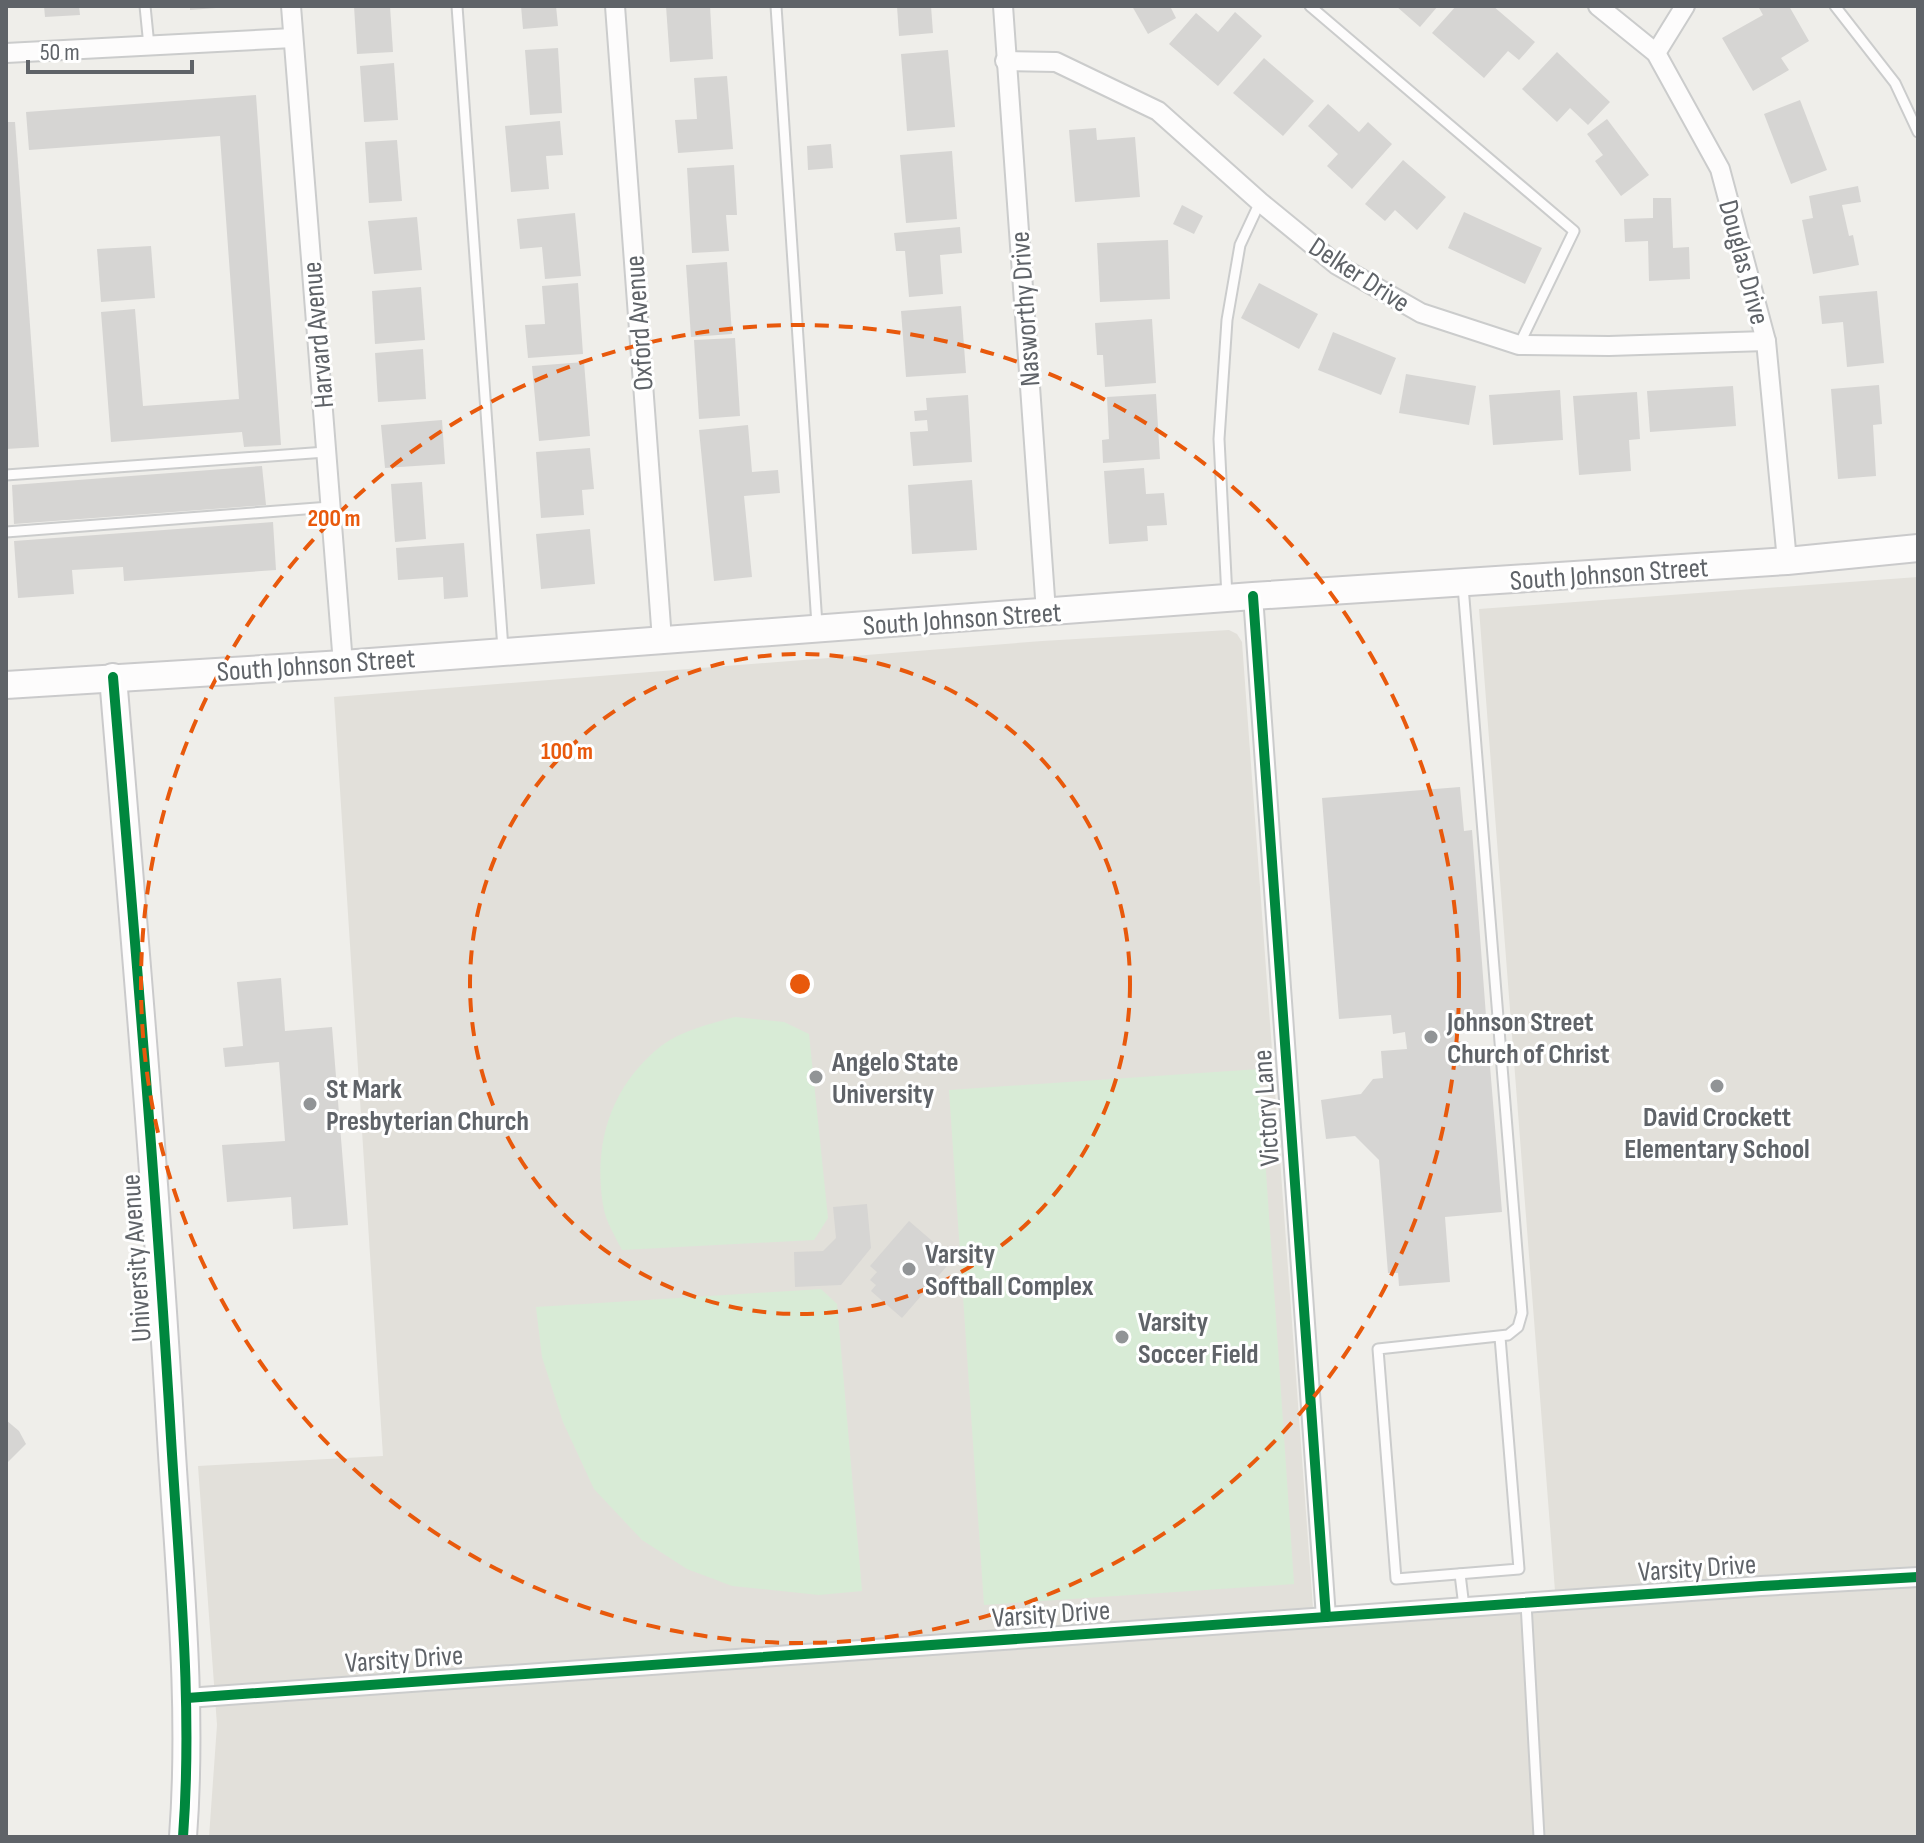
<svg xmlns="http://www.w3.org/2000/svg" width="1924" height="1843" viewBox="0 0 1924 1843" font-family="'Sofia Sans Condensed',sans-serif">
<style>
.education{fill:#e2e0da}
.green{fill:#d8ebd6}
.building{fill:#d6d5d3}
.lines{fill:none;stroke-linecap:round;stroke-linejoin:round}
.lane-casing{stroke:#cbcccc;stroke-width:13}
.street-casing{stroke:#cbcccc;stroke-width:22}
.secondary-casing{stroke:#cacacb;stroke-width:30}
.lane{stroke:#fdfcfc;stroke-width:9}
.street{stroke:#fdfcfc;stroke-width:18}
.secondary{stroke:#fdfcfc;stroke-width:26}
.cycleway-casing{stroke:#fff;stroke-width:15}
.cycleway{stroke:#00873e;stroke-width:10}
.ring{fill:none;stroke:#e8590c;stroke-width:4;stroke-dasharray:14 10}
.poi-dot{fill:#919496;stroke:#fff;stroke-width:3}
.labels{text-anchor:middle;stroke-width:6;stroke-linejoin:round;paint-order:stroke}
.street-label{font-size:28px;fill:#5f6368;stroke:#fff}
.poi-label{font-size:28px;font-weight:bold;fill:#5f6368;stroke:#fff;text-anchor:start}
.centre{fill:#e8590c;stroke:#fff;stroke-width:4}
.ring-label{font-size:24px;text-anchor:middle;font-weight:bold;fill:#e8590c;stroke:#fff;stroke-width:6;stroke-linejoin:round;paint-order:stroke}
</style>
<rect width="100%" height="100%" fill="#efeeea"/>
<path class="education" d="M1918 577V1837H209L217 1725 198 1466 383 1456 334 697 1042 641 1229 630 1237 634 1242 642 1313 1608 1555 1591 1479 609Z"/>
<g class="green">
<path d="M735 1017 784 1022 809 1034 828 1218 814 1240 622 1250C615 1236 605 1220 603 1205 593 1143 611 1086 661 1046 682 1030 710 1024 735 1017Z"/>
<path d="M1259 1069 1294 1584 984 1605 949 1090Z"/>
<path d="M821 1289 837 1304 862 1591 819 1595 732 1586 687 1569 642 1540 594 1489 563 1422 542 1357 536 1307Z"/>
</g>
<g class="building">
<path d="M44 6H79L80 15 45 17Z"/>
<path d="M190 6H216V8L190 10Z"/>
<path d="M354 6H390L393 52 357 54Z"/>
<path d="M521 6H556L558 26 523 29Z"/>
<path d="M666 6H710L713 59 670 62Z"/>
<path d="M897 6H931L933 33 899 36Z"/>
<path d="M1132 6H1170L1176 18 1148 34Z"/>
<path d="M1396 6H1438L1420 27Z"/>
<path d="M1456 6H1493L1535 42 1519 60 1508 51 1484 78 1432 33Z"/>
<path d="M1758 6H1789L1809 41 1781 58 1789 70 1753 91 1722 38 1763 15Z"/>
<path d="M1235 12 1262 36 1218 86 1169 44 1196 13 1218 32Z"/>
<path d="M558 48 562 113 530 115 525 50Z"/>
<path d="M948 50 955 127 907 131 901 54Z"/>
<path d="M1557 52 1610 102 1588 125 1570 108 1557 122 1522 89Z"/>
<path d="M1264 58 1314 101 1283 136 1233 93Z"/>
<path d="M394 63 398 120 364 122 360 66Z"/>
<path d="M727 76 733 149 678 153 675 120 697 119 694 78Z"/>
<path d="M256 95 281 445 244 447 242 432 111 442 101 312 135 309 143 406 239 399 220 136 29 150 26 112Z"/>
<path d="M1800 100 1827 170 1791 184 1764 114Z"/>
<path d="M1328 104 1359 132 1368 122 1392 144 1352 189 1327 166 1338 154 1308 126Z"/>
<path d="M1607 119 1649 175 1621 196 1595 161 1603 155 1587 134Z"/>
<path d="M560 121 563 155 546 156 549 189 511 192 505 126Z"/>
<path d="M6 122H15L39 447 6 449Z"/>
<path d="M1096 128 1097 140 1135 137 1140 197 1075 202 1069 130Z"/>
<path d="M397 140 402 201 369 203 365 142Z"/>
<path d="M831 144 833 168 808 170 807 146Z"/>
<path d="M952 151 957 219 906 223 900 155Z"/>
<path d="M1403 160 1446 197 1417 230 1395 210 1385 221 1365 204Z"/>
<path d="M734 165 737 215H726L729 251 692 253 687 168Z"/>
<path d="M1858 186 1861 202 1842 205 1849 236 1853 235 1859 265 1813 274 1802 220 1813 218 1809 196Z"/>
<path d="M1653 198H1671L1673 248 1689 247 1690 279 1649 281 1648 241 1625 242 1624 219 1653 218Z"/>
<path d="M1182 205 1203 216 1194 234 1173 224Z"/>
<path d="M1464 212 1542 248 1525 284 1448 248Z"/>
<path d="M575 213 581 276 545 279 542 247 520 249 517 219Z"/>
<path d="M417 217 422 270 374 274 368 221Z"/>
<path d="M960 227 962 253 940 255 943 294 909 297 905 251H896L894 233Z"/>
<path d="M1168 240 1170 299 1100 302 1097 243Z"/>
<path d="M151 246 155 298 101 302 97 249Z"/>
<path d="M727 262 732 334 691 337 686 265Z"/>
<path d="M578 283 583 354 528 358 525 325 545 324 542 286Z"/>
<path d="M1259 283 1318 314 1299 349 1241 318Z"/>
<path d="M421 287 425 340 375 344 372 291Z"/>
<path d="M1877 291 1884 363 1847 367 1843 322 1822 324 1819 296Z"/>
<path d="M961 306 966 373 906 377 901 311Z"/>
<path d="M1152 319 1156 383 1105 387 1103 355H1097L1095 323Z"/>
<path d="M1333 332 1396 358 1381 395 1318 370Z"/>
<path d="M735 338 740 416 699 419 694 340Z"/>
<path d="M423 349 426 399 378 402 375 353Z"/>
<path d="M584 362 590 436 539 441 532 366Z"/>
<path d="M1406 374 1476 386 1469 425 1399 413Z"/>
<path d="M1879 385 1882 424 1873 425 1876 476 1838 479 1831 389Z"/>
<path d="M1733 386 1736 426 1650 432 1647 391Z"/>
<path d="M1560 390 1563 440 1493 445 1489 395Z"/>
<path d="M1637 392 1640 439 1629 440 1631 471 1579 475 1573 396Z"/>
<path d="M1156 394 1160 459 1103 463 1102 440 1109 439 1107 397Z"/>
<path d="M968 395 972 462 913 466 910 432 928 431 927 420 915 421 914 411 927 410 926 398Z"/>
<path d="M442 420 445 464 385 468 381 425Z"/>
<path d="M748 425 752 472 778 470 780 493 744 496 752 577 714 581 699 430Z"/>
<path d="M590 448 594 489 582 490 584 515 541 518 536 452Z"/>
<path d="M262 466 266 505 14 524 12 485Z"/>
<path d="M1144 468 1146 494 1164 493 1167 525 1147 526 1148 541 1109 544 1104 471Z"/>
<path d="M972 480 977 550 912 554 908 485Z"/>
<path d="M422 482 426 539 395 542 391 484Z"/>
<path d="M273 522 276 570 124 581 123 567 72 570 74 594 18 598 14 541Z"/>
<path d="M590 529 595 584 541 589 536 534Z"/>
<path d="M464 543 468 597 444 599 443 577 398 580 396 548Z"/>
<path d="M1460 787 1464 831 1472 830 1487 1029 1456 1031 1457 1041H1468L1469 1055 1489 1054 1502 1212 1445 1217 1450 1282 1399 1286 1398 1273H1388L1379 1160 1355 1136 1326 1139 1321 1100 1361 1094 1373 1079 1383 1078 1381 1051 1407 1049 1405 1032 1393 1034 1391 1015 1339 1019 1322 798Z"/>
<path d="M281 978 285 1031 332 1027 348 1225 293 1229 291 1197 227 1202 222 1145 285 1141 279 1062 225 1067 223 1048 243 1046 237 982Z"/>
<path d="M867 1204 871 1248 841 1285 795 1287 794 1252 823 1251 836 1238 833 1207Z"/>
<path d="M909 1221 953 1259 902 1318 871 1291 876 1285 870 1280 877 1272 870 1266Z"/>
<path d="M6 1420 19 1431 26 1444 6 1464Z"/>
</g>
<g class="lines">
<defs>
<g id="lane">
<path d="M145 6 149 46"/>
<path d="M457 6 503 649"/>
<path d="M776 6 817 625"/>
<path d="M1310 6 1574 231 1519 345"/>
<path d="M1835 6 1895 83 1918 132"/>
<path d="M6 475 326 452"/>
<path d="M6 532 330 507"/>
<path d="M1463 586 1522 1313 1518 1327 1508 1335 1378 1349 1396 1579 1519 1569 1500 1337"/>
<path d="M1227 597 1219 439 1227 320 1240 245 1260 202"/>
<path d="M1460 1574 1464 1607"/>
<path d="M1526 1603 1539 1837"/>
</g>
<g id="street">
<path d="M291 6 343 664"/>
<path d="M615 6 662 640"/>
<path d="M1003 6 1046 612"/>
<path d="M1598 6 1656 53 1720 169 1766 341 1787 561"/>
<path d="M6 53 293 38"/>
<path d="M1656 53 1685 6"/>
<path d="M1005 61 1056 62 1158 111 1260 202 1337 265 1421 313 1519 345 1609 346 1766 341"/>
<path d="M1253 596 1326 1617"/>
<path d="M187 1698 1761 1586 1918 1577"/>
</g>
<g id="secondary">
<path d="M113 677C134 930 156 1184 171 1438 179 1571 193 1704 183 1837"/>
<path d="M6 685 343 664 1253 596 1787 561 1918 548"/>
</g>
</defs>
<use href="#lane" class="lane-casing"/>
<use href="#street" class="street-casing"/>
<use href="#secondary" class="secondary-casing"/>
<use href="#lane" class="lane"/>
<use href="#street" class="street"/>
<use href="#secondary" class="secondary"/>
<defs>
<g id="cycleway">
<path d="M1253 596 1326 1617"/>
<path d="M113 677C134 930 156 1184 171 1438 179 1571 193 1704 183 1837"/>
<path d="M187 1698 1761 1586 1918 1577"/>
</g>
</defs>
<use href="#cycleway" class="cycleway-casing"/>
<use href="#cycleway" class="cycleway"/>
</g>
<g class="ring">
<circle cx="800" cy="984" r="330"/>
<circle cx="800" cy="984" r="659"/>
</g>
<g class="poi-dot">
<circle cx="1431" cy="1037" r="8"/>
<circle cx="816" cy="1077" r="8"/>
<circle cx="1717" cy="1086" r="8"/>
<circle cx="310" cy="1104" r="8"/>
<circle cx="909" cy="1269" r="8"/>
<circle cx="1122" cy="1337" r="8"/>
</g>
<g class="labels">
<g class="street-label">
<text transform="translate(1745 262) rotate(75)" y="10">Douglas Drive</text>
<text transform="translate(1360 274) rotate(33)" y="10">Delker Drive</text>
<text transform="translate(1024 309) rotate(-94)" y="10">Nasworthy Drive</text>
<text transform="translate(638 323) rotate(-94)" y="10">Oxford Avenue</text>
<text transform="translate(317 335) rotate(-95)" y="10">Harvard Avenue</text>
<text transform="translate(1609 573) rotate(-4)" y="10">South Johnson Street</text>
<text transform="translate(962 618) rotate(-4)" y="10">South Johnson Street</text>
<text transform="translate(316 664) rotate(-4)" y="10">South Johnson Street</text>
<text transform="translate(1265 1108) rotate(-94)" y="10">Victory Lane</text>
<text transform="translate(135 1258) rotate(-94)" y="10">University Avenue</text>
<text transform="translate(1697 1567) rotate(-4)" y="10">Varsity Drive</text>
<text transform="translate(1051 1613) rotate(-4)" y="10">Varsity Drive</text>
<text transform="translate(404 1658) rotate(-4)" y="10">Varsity Drive</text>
</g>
<g class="poi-label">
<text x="1447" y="1031">Johnson Street<tspan x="1447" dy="32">Church of Christ</tspan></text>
<text x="832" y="1071">Angelo State<tspan x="832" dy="32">University</tspan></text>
<text x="326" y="1098">St Mark<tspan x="326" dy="32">Presbyterian Church</tspan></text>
<text x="1717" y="1126" text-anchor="middle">David Crockett<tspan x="1717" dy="32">Elementary School</tspan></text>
<text x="925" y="1263">Varsity<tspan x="925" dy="32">Softball Complex</tspan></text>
<text x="1138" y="1331">Varsity<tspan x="1138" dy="32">Soccer Field</tspan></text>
</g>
</g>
<circle cx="800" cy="984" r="12" class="centre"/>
<g class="ring-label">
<text x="334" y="526">200 m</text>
<text x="567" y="759">100 m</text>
</g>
<rect width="1924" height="1843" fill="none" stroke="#5f6368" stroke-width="16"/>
<path d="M28 60v12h164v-12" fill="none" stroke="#5f6368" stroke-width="4"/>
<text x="40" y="60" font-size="24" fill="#5f6368" stroke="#ffffff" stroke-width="6" paint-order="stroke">50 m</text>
</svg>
